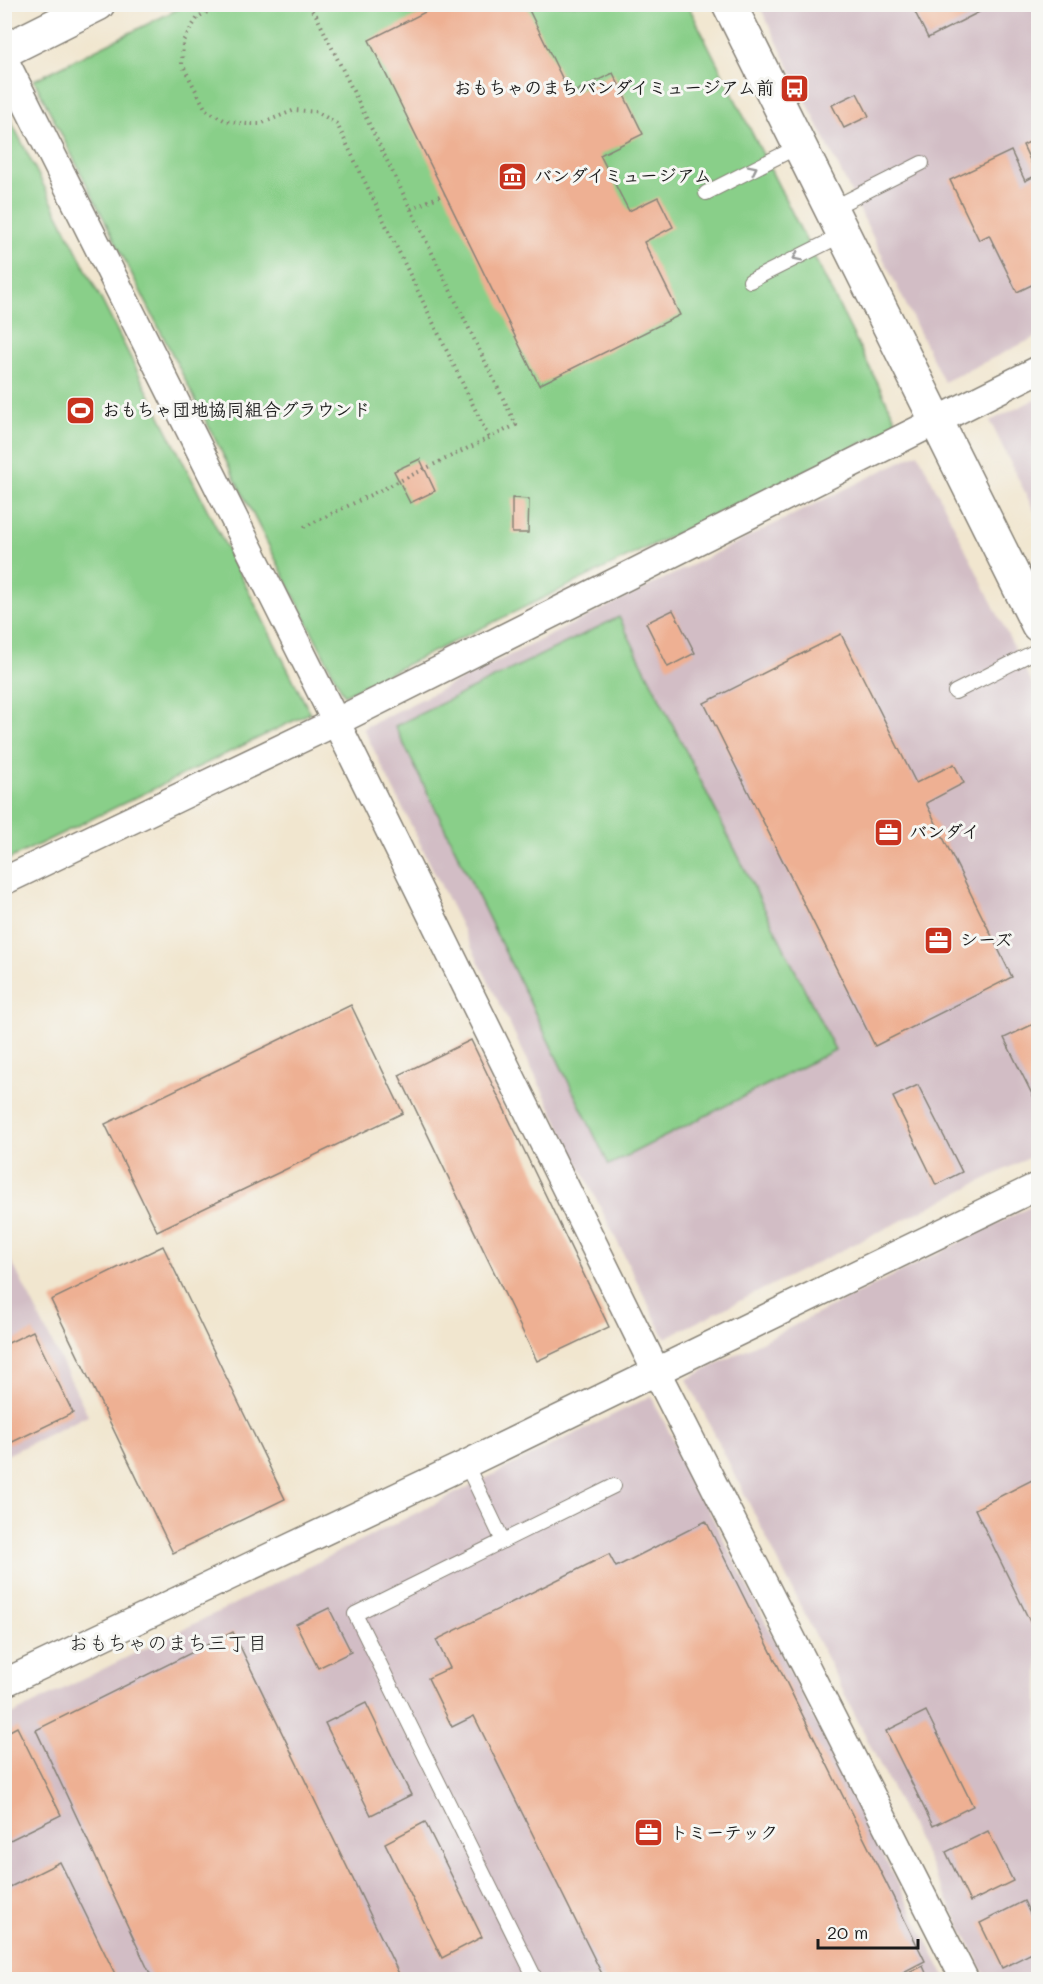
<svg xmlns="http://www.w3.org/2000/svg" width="1043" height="1984" viewBox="0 0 1043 1984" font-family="Mali,'Klee One',sans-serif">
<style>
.industrial{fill:#d2bdc5}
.green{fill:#89cf89;stroke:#527652;stroke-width:1.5}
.building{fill:#eeb093}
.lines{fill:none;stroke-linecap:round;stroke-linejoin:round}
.lane-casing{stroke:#868176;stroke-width:16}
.street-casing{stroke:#868176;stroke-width:30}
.secondary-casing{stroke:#868176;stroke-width:36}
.path{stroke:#868176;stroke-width:4;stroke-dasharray:1.5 4.5;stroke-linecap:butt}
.lane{stroke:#fff;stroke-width:14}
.street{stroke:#fff;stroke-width:27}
.secondary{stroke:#fff;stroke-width:33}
.oneway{stroke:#999}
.labels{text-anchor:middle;stroke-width:6;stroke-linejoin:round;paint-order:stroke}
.poi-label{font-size:18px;font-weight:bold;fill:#1c1c1c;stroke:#f6f6f2;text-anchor:start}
.neighbourhood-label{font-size:20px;fill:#1c1c1c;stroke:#f6f6f2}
</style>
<rect width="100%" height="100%" fill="#f6f6f2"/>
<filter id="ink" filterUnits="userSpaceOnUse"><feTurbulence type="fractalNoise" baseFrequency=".0167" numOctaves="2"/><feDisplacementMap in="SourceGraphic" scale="12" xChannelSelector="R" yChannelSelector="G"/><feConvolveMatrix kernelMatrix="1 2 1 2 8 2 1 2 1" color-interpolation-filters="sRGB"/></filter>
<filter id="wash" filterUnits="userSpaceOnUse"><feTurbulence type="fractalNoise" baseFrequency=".008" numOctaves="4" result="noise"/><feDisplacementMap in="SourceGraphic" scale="24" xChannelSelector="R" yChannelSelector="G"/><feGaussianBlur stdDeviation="1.35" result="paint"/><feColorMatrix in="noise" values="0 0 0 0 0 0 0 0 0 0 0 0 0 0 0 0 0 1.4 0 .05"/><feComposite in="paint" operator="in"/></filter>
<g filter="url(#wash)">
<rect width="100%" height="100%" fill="#f1e6cf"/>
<g class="industrial">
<path d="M759 5H1038V336L944 382Z"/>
<path d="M1038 398V519L990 421Z"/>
<path d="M918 453 1038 696V1153L665 1338 363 728Z"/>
<path d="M1038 1203V1979H987L687 1379Z"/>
<path d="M4 1246 88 1415 5 1456H4Z"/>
<path d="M651 1396 946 1979 5 1980V1718Z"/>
</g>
<g class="green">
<path d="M186 5H688L896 420 889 430 344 695 34 80Z"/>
<path d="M4 107 310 713 5 861H4Z"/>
<path d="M619 617 835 1050 609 1165 395 726Z"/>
</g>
<g id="blocks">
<g class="building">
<path d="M441 4H526L570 94 613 73 643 134 600 155 629 211 658 197 673 227 644 242 680 315 539 385 369 40Z"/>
<path d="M911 4H995L928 38Z"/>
<path d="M857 93 869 116 844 128 832 105Z"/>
<path d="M1038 138V282L1017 292 989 235 979 240 950 180 1011 151 1025 181 1037 175 1023 145Z"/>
<path d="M420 459 435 491 410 503 394 471Z"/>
<path d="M512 498 529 499 528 533H512Z"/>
<path d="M673 610 695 653 668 667 646 623Z"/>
<path d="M841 634 916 783 954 764 964 783 926 803 1012 977 875 1046 704 703Z"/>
<path d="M351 1005 403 1113 157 1231 105 1124Z"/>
<path d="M1038 1022V1106L1004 1038Z"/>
<path d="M471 1040 609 1327 537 1361 399 1075Z"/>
<path d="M918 1085 962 1172 936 1185 893 1097Z"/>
<path d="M163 1246 285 1499 173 1553 51 1300Z"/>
<path d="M33 1331 73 1413 4 1446V1345Z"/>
<path d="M1038 1477V1638L975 1509Z"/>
<path d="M706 1521 925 1961 888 1980H605L474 1716 452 1727 428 1678 450 1668 436 1640 609 1554 616 1567Z"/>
<path d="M329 1608 351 1652 318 1668 296 1624Z"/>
<path d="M233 1632 400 1976 393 1980H153L36 1730Z"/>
<path d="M366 1703 411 1795 371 1815 325 1723Z"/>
<path d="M926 1711 973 1806 933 1826 886 1731Z"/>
<path d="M17 1727 61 1815 4 1843V1734Z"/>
<path d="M425 1822 482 1937 442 1958 385 1843Z"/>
<path d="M988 1831 1013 1881 970 1902 946 1852Z"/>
<path d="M60 1862 115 1974 104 1980H4V1890Z"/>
<path d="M1024 1901 1038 1931V1950L1002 1968 980 1923Z"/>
<path d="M923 1966 929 1980H894Z"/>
</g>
</g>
</g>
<g filter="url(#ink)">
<use href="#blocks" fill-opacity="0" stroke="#868176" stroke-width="1.5"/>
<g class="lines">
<defs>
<g id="lane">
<path d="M706 193 799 146"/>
<path d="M831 209 922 163"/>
<path d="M750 281 844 234"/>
<path d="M955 692 1038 650"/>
<path d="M466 1464 503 1541"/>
<path d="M536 1980 355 1614 614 1486"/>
</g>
<g id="street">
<path d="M4 59 336 722 656 1371 965 1980"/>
<path d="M4 881 336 722 1038 370"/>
<path d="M4 1683 466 1464 1038 1186"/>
</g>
<g id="secondary">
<path d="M729 4 1038 625"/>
<path d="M4 51 98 4"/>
</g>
</defs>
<use href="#lane" class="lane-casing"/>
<use href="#street" class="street-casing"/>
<use href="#secondary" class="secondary-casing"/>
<g class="path">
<path d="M223 4 198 17 183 41 182 64 206 110 226 121 247 124H260L295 110 317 112 337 124 489 438"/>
<path d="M411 209 444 194"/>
<path d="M304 527 516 425 316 15 306 4"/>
</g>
<use href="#lane" class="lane"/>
<use href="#street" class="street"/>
<use href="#secondary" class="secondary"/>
</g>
<defs><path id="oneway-chevron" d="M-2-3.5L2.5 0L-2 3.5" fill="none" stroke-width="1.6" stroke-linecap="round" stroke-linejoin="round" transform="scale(1.5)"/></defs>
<g class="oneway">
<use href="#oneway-chevron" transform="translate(753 169) rotate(-26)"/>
<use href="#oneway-chevron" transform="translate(797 257) rotate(154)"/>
</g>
</g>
<defs>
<symbol id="bus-square" viewBox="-11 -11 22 22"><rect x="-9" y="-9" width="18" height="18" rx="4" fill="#c8321e" stroke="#f6f6f2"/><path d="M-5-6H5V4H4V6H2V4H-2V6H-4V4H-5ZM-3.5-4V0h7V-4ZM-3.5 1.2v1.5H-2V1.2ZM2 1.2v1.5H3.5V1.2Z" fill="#fff"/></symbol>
<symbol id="museum-square" viewBox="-11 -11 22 22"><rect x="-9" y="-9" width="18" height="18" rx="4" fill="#c8321e" stroke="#f6f6f2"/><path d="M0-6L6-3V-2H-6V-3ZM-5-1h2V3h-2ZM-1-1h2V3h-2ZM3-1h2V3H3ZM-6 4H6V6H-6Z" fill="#fff"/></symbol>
<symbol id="stadium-square" viewBox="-11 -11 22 22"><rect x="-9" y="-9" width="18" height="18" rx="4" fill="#c8321e" stroke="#f6f6f2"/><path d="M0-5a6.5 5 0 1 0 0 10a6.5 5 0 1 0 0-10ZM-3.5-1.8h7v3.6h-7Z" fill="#fff"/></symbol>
<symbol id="office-square" viewBox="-11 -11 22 22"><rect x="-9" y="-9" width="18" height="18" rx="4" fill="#c8321e" stroke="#f6f6f2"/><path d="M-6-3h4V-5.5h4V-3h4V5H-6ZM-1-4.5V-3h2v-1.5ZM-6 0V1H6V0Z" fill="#fff"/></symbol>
</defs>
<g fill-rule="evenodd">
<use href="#bus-square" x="778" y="72" width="33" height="33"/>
<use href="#museum-square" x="496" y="160" width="33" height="33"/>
<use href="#stadium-square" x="64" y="394" width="33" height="33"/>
<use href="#office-square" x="872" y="816" width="33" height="33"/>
<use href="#office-square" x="922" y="924" width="33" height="33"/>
<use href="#office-square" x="632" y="1816" width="33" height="33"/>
</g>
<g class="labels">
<g class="poi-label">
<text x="774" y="94" text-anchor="end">おもちゃのまちバンダイミュージアム前</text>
<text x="534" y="182">バンダイミュージアム</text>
<text x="102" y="416">おもちゃ団地協同組合グラウンド</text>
<text x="909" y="838">バンダイ</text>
<text x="960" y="946">シーズ</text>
<text x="670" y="1839">トミーテック</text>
</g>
<g class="neighbourhood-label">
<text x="168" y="1650">おもちゃのまち三丁目</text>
</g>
</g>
<rect width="1043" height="1984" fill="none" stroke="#f6f6f2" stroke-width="24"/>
<path d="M818 1939v9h100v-9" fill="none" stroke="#1c1c1c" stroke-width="3"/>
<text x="827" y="1939" font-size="18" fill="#1c1c1c" stroke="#f6f6f2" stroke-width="4.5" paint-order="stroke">20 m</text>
</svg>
